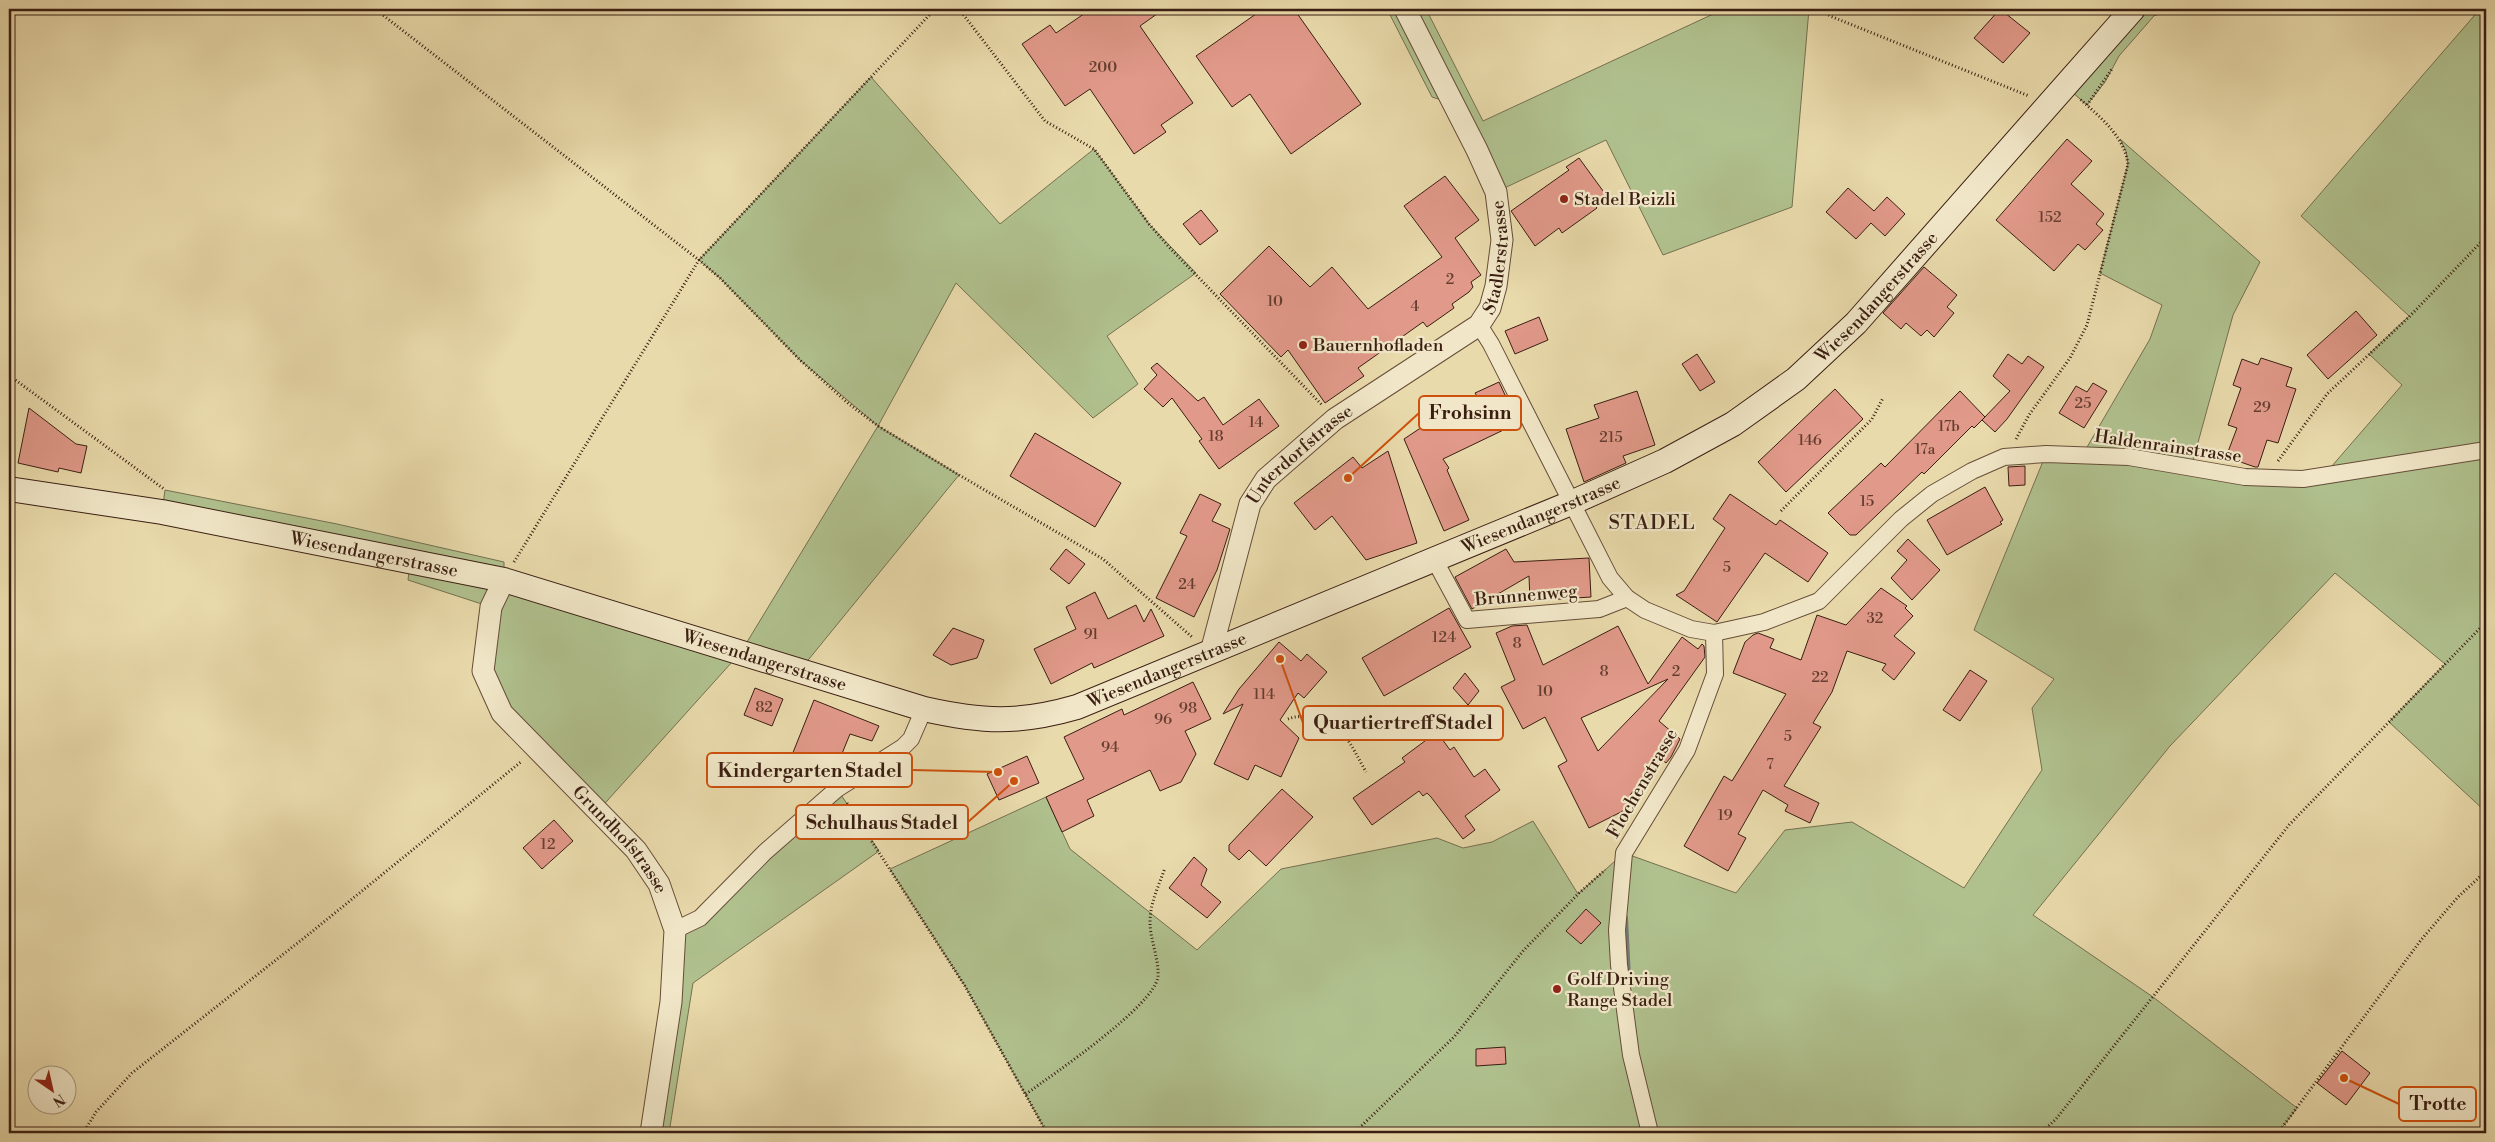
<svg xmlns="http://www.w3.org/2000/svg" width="2495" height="1142" viewBox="0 0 2495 1142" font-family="'Libre Bodoni',serif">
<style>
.green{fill:#b0c18e;stroke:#757050}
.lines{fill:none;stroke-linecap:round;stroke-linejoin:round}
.stream{stroke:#747a73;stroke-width:6}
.building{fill:#e19989;stroke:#3a1e12;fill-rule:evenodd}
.minor-casing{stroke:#664d38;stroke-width:18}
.tertiary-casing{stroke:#664d38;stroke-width:23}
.secondary-casing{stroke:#3a1e12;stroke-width:26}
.path{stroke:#3a1e12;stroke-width:3;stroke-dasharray:1 2.5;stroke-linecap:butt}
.minor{stroke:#f1e7c8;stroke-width:16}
.tertiary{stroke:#f1e7c8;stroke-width:21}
.secondary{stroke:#f1e7c8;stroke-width:24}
.poi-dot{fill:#8f2418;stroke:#f1e7c8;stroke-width:2}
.labels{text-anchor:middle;stroke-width:4.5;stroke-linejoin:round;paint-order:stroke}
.number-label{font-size:15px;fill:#643d30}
.poi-label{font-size:18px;fill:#3a1e12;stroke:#f1e7c8;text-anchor:start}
.street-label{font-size:18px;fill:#3a1e12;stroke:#f1e7c8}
.quarter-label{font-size:20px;letter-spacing:1px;fill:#3a1e12;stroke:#f1e7c8}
.leader{fill:none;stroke:#ce500d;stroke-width:2}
.callout-dot{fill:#ce500d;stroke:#f1e7c8;stroke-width:2}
.callout{fill:#f1e7c8;stroke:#ce500d;stroke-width:2}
.callout-label{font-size:19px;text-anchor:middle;font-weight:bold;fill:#3a1e12}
</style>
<rect width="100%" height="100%" fill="#e9daab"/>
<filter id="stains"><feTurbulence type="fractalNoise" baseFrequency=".004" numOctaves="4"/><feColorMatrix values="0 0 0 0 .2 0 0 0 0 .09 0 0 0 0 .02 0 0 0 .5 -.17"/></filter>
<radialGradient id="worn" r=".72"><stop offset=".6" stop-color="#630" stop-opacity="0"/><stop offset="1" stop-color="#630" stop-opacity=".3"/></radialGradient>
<g class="green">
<path d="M1387 9H1426L1483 121 1724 9H1809L1792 207 1663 255 1606 140 1496 192 1454 104 1432 97Z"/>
<path d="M2125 9H2160L2119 56 2105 82 2087 105 2065 86Z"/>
<path d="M2480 9 2486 14V812L2389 722 2445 664 2335 573 2170 746 2033 915 2153 997 2297 1108 2278 1133H1047L965 986 890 869 1046 797 1070 849 1197 950 1281 869 1437 838 1463 848 1492 842 1533 821 1578 894 1624 853 1736 893 1785 830 1852 822 1964 888 2042 770 2032 708 2054 679 1974 630 2046 454H2083L2150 339 2162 305 2100 273 2128 164 2126 151 2120 139 2260 262 2233 315 2191 468 2325 474 2402 385 2369 354 2409 316 2301 216Z"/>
<path d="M871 77 1000 224 1094 149 1149 224 1196 273 1107 336 1138 384 1093 418 956 283 878 426 959 475 800 670 741 652 598 811 536 750 483 671 491 607 408 580 410 563 162 512 165 490 337 524 504 562V580L741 652 878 426 800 360 720 278 699 260Z"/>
<path d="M837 789 879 851 693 983 669 1133H651L675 930Z"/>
</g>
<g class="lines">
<path class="stream" d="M1625 918 1628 978"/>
</g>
<g class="building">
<path d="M1091 9H1164L1140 26 1193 103 1161 125 1166 132 1134 154 1090 89 1065 106 1022 44 1050 25 1056 33Z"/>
<path d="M1263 9H1294L1361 104 1291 154 1250 94 1232 107 1196 56Z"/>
<path d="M2000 9 2030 33 2003 63 1974 38Z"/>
<path d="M2067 139 2092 161 2071 184 2104 214 2096 224 2103 230 2085 250 2078 244 2054 271 1996 220Z"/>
<path d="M1579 158 1606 195 1594 204 1597 208 1562 233 1559 228 1535 246 1511 211 1569 170 1566 167Z"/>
<path d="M1445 176 1479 220 1455 238 1481 275 1471 282 1473 287 1469 292 1452 304 1454 308 1427 327 1423 322 1358 368 1364 376 1325 403 1288 350 1281 357 1220 294 1269 246 1310 287 1332 267 1368 309 1442 257 1404 206Z"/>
<path d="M1848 188 1874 211 1887 197 1905 214 1885 236 1871 223 1856 239 1826 212Z"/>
<path d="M1201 210 1218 231 1200 245 1183 224Z"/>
<path d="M1924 267 1957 295 1947 307 1954 313 1934 337 1927 330 1921 336 1906 323 1901 329 1883 313Z"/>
<path d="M2356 311 2377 335 2328 379 2307 355Z"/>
<path d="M1539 317 1548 340 1515 354 1505 331Z"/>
<path d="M1697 354 1715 382 1700 391 1682 364Z"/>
<path d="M2008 354 2022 364 2028 356 2044 367 2007 419 1995 432 1982 420 2010 391 1993 376Z"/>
<path d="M2261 358 2292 368 2286 386 2296 389 2278 443 2267 440 2258 467H2255L2226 457 2237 428 2228 425 2241 388 2233 385 2242 359 2258 365Z"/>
<path d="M1157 363 1198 401 1204 397 1223 425 1259 399 1279 426 1219 469 1199 441 1202 439 1172 398 1163 407 1144 389 1157 375 1151 368Z"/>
<path d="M1499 382 1518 423 1443 459 1449 468 1447 470 1469 520 1444 531 1404 439 1428 423 1478 398 1475 393Z"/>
<path d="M2093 383 2107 391 2084 428 2059 413 2076 386 2087 392Z"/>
<path d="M1835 389 1863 419 1786 492 1758 462Z"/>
<path d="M1637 391 1655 445 1623 456 1626 463 1584 482 1566 429 1599 418 1594 405Z"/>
<path d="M1960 391 1985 417 1974 428 1972 426 1924 474 1922 472 1856 535H1850L1828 513 1881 463 1885 467Z"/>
<path d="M29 408 76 444 87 446 81 473 59 468 58 472 18 463Z"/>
<path d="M1035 433 1121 483 1095 527 1010 476Z"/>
<path d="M1388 451 1417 543 1366 560 1332 516 1315 530 1294 503 1353 457 1362 468Z"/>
<path d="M2025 466V485L2009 486 2008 467Z"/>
<path d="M1985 487 2003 520 2000 522 2002 524 1947 555 1927 520Z"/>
<path d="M1200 494 1221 504 1212 521 1230 529 1217 570 1194 617 1156 598 1187 536 1180 533Z"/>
<path d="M1730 494 1776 525 1780 520 1828 553 1808 582 1765 553 1717 622 1676 595 1684 591 1725 528 1713 519Z"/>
<path d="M1908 539 1940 570 1912 600 1891 578 1907 560 1897 551Z"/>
<path d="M1066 549 1085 564 1069 584 1050 569Z"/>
<path d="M1506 549 1514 562 1589 558 1591 597 1530 601 1529 576 1472 609 1455 577Z"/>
<path d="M1881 588 1907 606 1905 608 1913 616 1894 636 1915 653 1894 680 1882 670 1886 664 1847 651 1832 692 1813 723 1821 727 1784 786 1819 803 1810 823 1785 811 1788 805 1763 790 1738 834 1746 838 1728 871 1684 846 1724 776 1732 781 1786 694 1733 673 1745 642 1753 635 1758 633 1774 639 1770 648 1801 660 1817 615 1846 625Z"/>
<path d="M1095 592 1108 619 1136 605 1144 622 1151 609 1164 636 1094 668 1092 663 1051 684 1034 649 1076 629 1066 607Z"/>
<path d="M1449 608 1471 647 1384 696 1362 658Z"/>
<path d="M1527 625 1543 665 1618 626 1648 684 1682 637 1698 649 1702 644 1704 646 1705 657 1659 721 1680 739 1671 757 1666 763 1661 759 1630 795 1635 805 1589 828 1558 766 1567 761 1545 717 1523 729 1501 687 1515 680 1496 633 1512 626ZM1668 679 1598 751 1581 718Z"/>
<path d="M953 628 984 640 977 658 951 665 933 655Z"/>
<path d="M1279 642 1301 661 1307 654 1327 672 1304 698 1298 693 1280 720 1299 738 1281 777 1255 765 1248 780 1214 764 1243 704 1223 714 1239 689Z"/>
<path d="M1970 670 1987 681 1960 721 1943 710Z"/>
<path d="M1465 673 1479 691 1468 705 1453 688Z"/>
<path d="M1193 682 1211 719 1185 731 1196 754 1181 782 1160 791 1150 770 1087 800 1094 816 1062 832 1046 797 1084 779 1064 737 1122 709 1124 715Z"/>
<path d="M755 688 783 699 772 726 744 715Z"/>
<path d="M814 700 879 726 872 741 850 734 837 766 815 758 811 769 790 760Z"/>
<path d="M1437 732 1450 750 1454 747 1474 777 1485 769 1500 790 1465 816 1475 830 1463 839 1431 797 1427 793 1423 796 1419 791 1372 825 1353 798 1405 762 1402 758Z"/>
<path d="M1027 756 1039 783 999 800 987 774Z"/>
<path d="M1282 789 1313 817 1266 866 1249 850 1239 860 1229 851V845Z"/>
<path d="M554 820 573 841 542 869 523 848Z"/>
<path d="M1194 857 1207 869 1201 885 1221 902 1207 918 1169 888Z"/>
<path d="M1586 909 1601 923 1581 944 1566 931Z"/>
<path d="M1505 1047 1506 1064 1476 1066V1049Z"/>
<path d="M2342 1051 2370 1073 2346 1105 2317 1083Z"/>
</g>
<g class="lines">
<defs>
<g id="minor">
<path d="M1479 325 1491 344 1610 578 1627 598 1645 610 1691 629 1714 633 1764 622 1819 601 1901 519 1932 494 1972 471 2004 457 2046 454 2129 457 2245 477 2303 479 2486 450"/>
<path d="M1434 559 1467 620 1599 609 1627 598"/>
<path d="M675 930 700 918 765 852 837 789 903 747 911 739 924 709"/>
<path d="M1650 1133 1631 1055 1619 965 1617 930 1624 853 1687 750 1715 674 1714 633"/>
</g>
<g id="tertiary">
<path id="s1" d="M504 580 491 607 483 671 502 713 636 850 659 884 675 930 671 1002 651 1133"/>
<path id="s2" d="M1211 652 1250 504 1266 479 1335 419 1479 325 1490 308 1496 286 1502 240 1496 192 1477 150 1405 9"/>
</g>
<g id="secondary">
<path id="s3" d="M9 489 162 512 504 580 924 709C982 722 1018 724 1077 707L1571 503 1665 461 1733 424 1796 379 1856 323 2133 9"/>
</g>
</defs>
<use href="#minor" class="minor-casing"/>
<use href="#tertiary" class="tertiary-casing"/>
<use href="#secondary" class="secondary-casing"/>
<g class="path">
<path d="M375 9 699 260 720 278 800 360 849 404 878 426 959 475 1103 559 1192 637"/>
<path d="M959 9 1045 121 1094 149 1149 224 1169 247 1322 405"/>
<path d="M1820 9 1830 16 2029 96"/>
<path d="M2480 9 2486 14"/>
<path d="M2155 15 2160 9"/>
<path d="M2087 105 2112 69"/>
<path d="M9 378 14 379 164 489"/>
<path d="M2016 439 2029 415 2070 358 2087 325 2128 164C2124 136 2101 118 2080 99"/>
<path d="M2278 461 2327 394 2410 316 2486 237"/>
<path d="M1781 511 1872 419 1883 398"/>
<path d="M514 562 699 260 935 9"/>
<path d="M1288 719C1302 713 1329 718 1339 729 1350 740 1358 758 1366 772"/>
<path d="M847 803 965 986 1047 1133"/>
<path d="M1026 1094C1052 1075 1156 1005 1158 976 1159 958 1150 940 1150 922 1150 903 1159 885 1165 868"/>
<path d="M83 1133 96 1112 132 1073 309 934 522 761"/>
<path d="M1354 1133 1454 1037 1523 951 1578 894 1605 870"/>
<path d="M2041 1133 2056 1119 2289 825 2486 622"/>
<path d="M2278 1133 2421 940 2457 898 2486 871"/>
</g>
<use href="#minor" class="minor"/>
<use href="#tertiary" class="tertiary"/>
<use href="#secondary" class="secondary"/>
</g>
<g class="poi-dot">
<circle cx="1564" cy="199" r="5"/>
<circle cx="1303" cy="345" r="5"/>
<circle cx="1557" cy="989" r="5"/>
</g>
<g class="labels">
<g class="number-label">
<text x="1103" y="72">200</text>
<text x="2050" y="222">152</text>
<text x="1450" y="284">2</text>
<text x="1275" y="306">10</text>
<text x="1415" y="311">4</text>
<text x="2083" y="408">25</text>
<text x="2262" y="412">29</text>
<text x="1256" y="427">14</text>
<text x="1949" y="431">17b</text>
<text x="1216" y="441">18</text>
<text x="1611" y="442">215</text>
<text x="1810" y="445">146</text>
<text x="1925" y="454">17a</text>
<text x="1867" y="506">15</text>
<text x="1727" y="572">5</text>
<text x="1187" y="589">24</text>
<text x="1875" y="623">32</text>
<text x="1091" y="639">91</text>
<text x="1444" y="642">124</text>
<text x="1517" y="648">8</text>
<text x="1604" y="676">8</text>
<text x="1676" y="676">2</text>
<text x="1820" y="682">22</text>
<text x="1545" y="696">10</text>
<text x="1264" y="699">114</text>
<text x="764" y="712">82</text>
<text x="1188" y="713">98</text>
<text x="1163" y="724">96</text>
<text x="1788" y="741">5</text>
<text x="1110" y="752">94</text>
<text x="1770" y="769">7</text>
<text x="1725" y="820">19</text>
<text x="548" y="849">12</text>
</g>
<g class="poi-label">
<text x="1574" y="205">Stadel Beizli</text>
<text x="1313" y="351">Bauernhofladen</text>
<text x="1567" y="985">Golf Driving<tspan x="1567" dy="21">Range Stadel</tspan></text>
</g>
<g class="street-label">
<text dy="6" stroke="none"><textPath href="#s2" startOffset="518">Stadlerstrasse</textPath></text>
<text dy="6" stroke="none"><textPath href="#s3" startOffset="2005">Wiesendangerstrasse</textPath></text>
<text transform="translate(2168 446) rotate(8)" y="6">Haldenrainstrasse</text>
<text dy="6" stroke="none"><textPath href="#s2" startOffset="224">Unterdorfstrasse</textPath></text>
<text dy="6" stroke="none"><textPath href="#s3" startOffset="1600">Wiesendangerstrasse</textPath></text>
<text dy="6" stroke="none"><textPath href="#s3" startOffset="371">Wiesendangerstrasse</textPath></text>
<text transform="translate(1526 595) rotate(-5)" y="6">Brunnenweg</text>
<text dy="6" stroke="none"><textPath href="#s3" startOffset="776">Wiesendangerstrasse</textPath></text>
<text dy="6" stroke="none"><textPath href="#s3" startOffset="1195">Wiesendangerstrasse</textPath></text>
<text transform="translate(1642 783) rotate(-60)" y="6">Flochenstrasse</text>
<text dy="6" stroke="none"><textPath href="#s1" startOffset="314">Grundhofstrasse</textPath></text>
</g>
<g class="quarter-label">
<text x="1652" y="529">STADEL</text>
</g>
</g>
<path class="leader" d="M1348 478L1419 413M1280 659L1303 723M998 772L912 770M1014 781L968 822M2344 1078L2399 1104"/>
<g class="callout-dot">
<circle cx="1348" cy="478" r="5"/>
<circle cx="1280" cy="659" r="5"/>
<circle cx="998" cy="772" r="5"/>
<circle cx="1014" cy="781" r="5"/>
<circle cx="2344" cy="1078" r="5"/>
</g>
<g class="callout">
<rect x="1419" y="396" width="102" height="34" rx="5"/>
<rect x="1303" y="706" width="200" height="34" rx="5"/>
<rect x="707" y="753" width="205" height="34" rx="5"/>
<rect x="796" y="805" width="172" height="34" rx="5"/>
<rect x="2399" y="1087" width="77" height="34" rx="5"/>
</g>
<g class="callout-label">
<text x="1470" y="419">Frohsinn</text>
<text x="1403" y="729">Quartiertreff Stadel</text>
<text x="810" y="777">Kindergarten Stadel</text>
<text x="882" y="829">Schulhaus Stadel</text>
<text x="2438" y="1110">Trotte</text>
</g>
<rect width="2495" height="1142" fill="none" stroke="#e9daab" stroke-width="30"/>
<rect x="10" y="10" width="2475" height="1122" fill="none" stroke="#3a1e12" stroke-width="2.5"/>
<rect x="15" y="15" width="2465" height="1112" fill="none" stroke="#3a1e12"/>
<g transform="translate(52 1090) rotate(146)"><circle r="24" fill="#f1e7c8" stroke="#a8977f"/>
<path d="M0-4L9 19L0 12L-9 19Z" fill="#8f2418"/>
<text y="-8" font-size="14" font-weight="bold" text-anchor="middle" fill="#3a1e12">N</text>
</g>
<rect width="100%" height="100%" filter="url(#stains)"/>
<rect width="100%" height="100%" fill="url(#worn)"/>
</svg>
